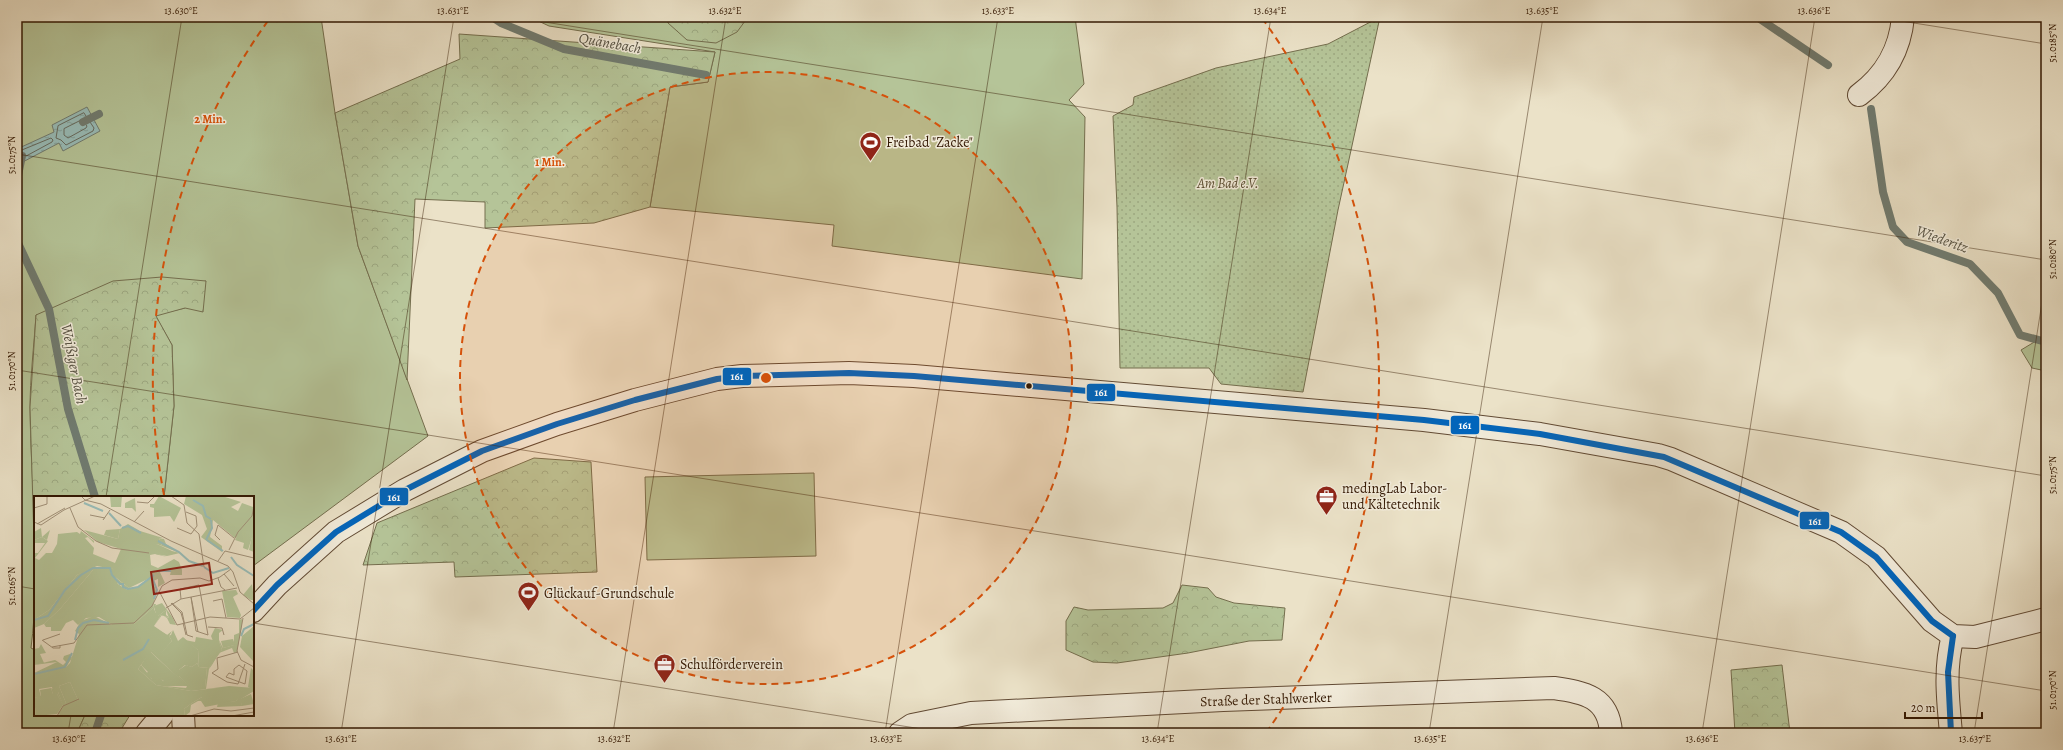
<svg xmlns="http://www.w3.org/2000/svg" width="2063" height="750" viewBox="0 0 2063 750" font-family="Alegreya,serif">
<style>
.grass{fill:#b5c498;stroke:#746e4e}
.forest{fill:url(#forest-crowns);stroke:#746e4e}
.garden{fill:url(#garden-dots);stroke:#746e4e}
.water{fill:url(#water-ripples);stroke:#707b70}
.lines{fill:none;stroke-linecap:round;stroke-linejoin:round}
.shore{stroke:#666a5e;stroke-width:1}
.stream{stroke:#707b70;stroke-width:8}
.minor-casing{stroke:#614a34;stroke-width:24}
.minor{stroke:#f2ecdb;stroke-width:22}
.bus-1-casing{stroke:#f2ecdb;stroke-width:9}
.bus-1{stroke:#0065bd;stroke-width:6}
.ticks{fill:none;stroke:#331803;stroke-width:1;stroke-opacity:0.45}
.ring{fill:none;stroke:#d6520b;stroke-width:2;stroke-dasharray:7 5}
.bus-dot{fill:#331803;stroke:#f2ecdb;stroke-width:1.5}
.labels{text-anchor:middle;stroke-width:3;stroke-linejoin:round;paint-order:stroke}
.poi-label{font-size:14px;fill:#331803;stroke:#f2ecdb;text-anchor:start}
.park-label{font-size:14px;font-style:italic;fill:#5a4c30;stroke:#f2ecdb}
.street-label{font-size:14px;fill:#331803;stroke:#f2ecdb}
.water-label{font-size:15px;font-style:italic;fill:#565243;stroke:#f2ecdb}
.inset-river{fill:none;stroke:#98bdb9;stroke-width:2}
.inset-road{fill:none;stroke:#a19179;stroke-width:1}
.view{fill:#8f2418;fill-opacity:0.15;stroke:#8f2418;stroke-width:2}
.inset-edge{fill:none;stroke:#331803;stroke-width:2}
.centre{fill:#d6520b;stroke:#f2ecdb;stroke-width:2}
.ring-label{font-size:12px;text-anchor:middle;font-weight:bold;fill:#d6520b;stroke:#f2ecdb;stroke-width:3;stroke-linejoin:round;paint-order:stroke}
.line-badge{stroke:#f2ecdb;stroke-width:1.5}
.badge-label{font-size:11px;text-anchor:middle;font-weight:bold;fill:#fff}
.neatline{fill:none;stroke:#331803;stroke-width:1.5}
.ticks-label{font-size:10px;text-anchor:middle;fill:#331803}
</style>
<defs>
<pattern id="forest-crowns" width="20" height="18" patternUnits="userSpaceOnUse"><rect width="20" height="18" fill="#b5c498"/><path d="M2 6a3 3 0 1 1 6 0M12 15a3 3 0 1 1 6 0" fill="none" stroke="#9ca881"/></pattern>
<pattern id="garden-dots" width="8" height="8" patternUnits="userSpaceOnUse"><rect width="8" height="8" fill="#b5c498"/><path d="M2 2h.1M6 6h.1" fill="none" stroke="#9ca881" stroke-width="1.8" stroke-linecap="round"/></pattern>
<pattern id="water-ripples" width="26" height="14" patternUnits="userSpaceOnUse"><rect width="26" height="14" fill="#98bdb9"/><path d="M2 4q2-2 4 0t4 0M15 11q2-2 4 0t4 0" fill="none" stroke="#83a29d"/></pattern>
</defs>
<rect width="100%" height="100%" fill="#ebe2c8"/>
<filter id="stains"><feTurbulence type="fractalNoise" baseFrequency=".005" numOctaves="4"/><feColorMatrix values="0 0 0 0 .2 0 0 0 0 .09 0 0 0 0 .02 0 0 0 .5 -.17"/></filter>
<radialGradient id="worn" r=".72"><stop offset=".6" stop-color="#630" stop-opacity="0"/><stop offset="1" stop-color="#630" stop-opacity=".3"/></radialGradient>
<g class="grass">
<path d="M17 17H321L335 113 358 246 428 436 253 566V497H164L174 406 172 345 155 315 185 308 206 281 36 315C34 346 30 378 30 409 31 488 41 570 31 648L35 650V715H85L77 733H17Z"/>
<path d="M530 17H1075L1084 84 1069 100 1085 117 1082 279 832 246 834 225 650 207 670 87 708 82 715 52 549 26Z"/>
<path d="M2046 335V371L2032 368 2021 350Z"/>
<path d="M814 473 816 556 647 560 645 477Z"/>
</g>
<g class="forest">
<path d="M667 17H748L737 32 716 43 687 40 668 23Z"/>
<path d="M459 34 715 52 708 82 670 87 650 207 594 223 485 228V202L415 199 407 380 358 246 335 113 460 59Z"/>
<path d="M162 277 206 281 203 312 185 308 156 316 172 345 174 406 164 497H35V574L30 407 36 315 113 281Z"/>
<path d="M534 458 591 462 597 572 455 577 454 562 363 565 377 523Z"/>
<path d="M1182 585 1208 588 1216 597 1234 603 1285 608 1282 640 1249 641 1188 653 1117 663 1093 662 1066 650V621L1074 607 1088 610 1163 608 1173 603Z"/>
<path d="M1782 665 1790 733H1735L1731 670Z"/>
<path d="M85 715H130L119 733H77Z"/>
</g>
<path class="garden" d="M1380 17 1338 210 1303 392 1221 384 1209 368H1120L1117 207 1113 116 1133 105 1134 97 1216 68 1328 44Z"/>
<path class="water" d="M87 107 100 131 63 151 59 143 17 165V149L54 132 52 125Z"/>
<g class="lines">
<g class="shore">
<path d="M84 113 94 128 93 131 66 145 61 140 56 138 58 126Z"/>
<path d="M82 120 87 126 86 128 68 138 64 135V129Z"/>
<path d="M17 152 51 138 53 140 52 142 17 161"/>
</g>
<g class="stream">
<path d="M492 17 501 23 564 49 706 75"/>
<path d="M1757 17 1828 65"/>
<path d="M277 18 278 17"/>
<path d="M1871 109 1883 192 1893 227 1907 242 1970 264 1998 293 2020 335 2046 342"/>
<path d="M83 122 99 114"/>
<path d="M17 180 22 156"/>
<path d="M17 241 49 309 68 409 95 497"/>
<path d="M95 733 101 715"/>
</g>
<defs>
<g id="minor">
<path d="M1859 95C1886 75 1900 50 1903 17"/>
<path d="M253 611 277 585 336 532 405 490 482 451 557 424 635 400 717 379 742 376 849 373 914 376 1424 420 1540 434 1658 455 1671 459 1841 532 1876 557 1932 621 1953 636 1975 637 2046 619"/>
<path d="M183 715 184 733"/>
<path d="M147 733 162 715"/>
<path d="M900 733 912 725 971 713 1223 700 1554 688C1584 692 1609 697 1611 733"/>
<path d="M1951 733C1948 701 1944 668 1953 636"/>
</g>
</defs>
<use href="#minor" class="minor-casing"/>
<use href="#minor" class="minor"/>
<defs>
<g id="bus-1">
<path d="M253 611 277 585 336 532 405 490 482 451 557 424 635 400 717 379 742 376 849 373 914 376 1424 420 1540 434 1664 457 1841 532 1876 557 1932 621 1953 636"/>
<path d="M1951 733 1948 672 1953 636"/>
</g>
</defs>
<use href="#bus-1" class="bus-1-casing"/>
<use href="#bus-1" class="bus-1"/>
</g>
<path class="ticks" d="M513 17 2046 260M1876 17 2046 44M17 154 2046 476M17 370 2046 691M106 497 182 17M17 586 35 589M253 623 947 733M68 733 71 715M341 733 454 17M613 733 726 17M885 733 998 17M1157 733 1271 17M1429 733 1543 17M1702 733 1815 17M1974 733 2046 277"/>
<circle cx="766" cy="378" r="306" fill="#d6520b" fill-opacity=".12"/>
<g class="ring">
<circle cx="766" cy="378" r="306"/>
<path d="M164 495A613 613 0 0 1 270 18M1262 18A613 613 0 0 1 1268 730"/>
</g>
<defs>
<symbol id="stadium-pin" viewBox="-11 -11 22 30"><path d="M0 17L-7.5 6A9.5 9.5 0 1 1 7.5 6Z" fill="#8f2418" stroke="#f2ecdb"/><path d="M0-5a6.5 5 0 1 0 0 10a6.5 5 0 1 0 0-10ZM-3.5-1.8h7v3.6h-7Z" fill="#fff"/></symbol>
<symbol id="office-pin" viewBox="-11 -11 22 30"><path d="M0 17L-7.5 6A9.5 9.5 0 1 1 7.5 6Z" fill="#8f2418" stroke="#f2ecdb"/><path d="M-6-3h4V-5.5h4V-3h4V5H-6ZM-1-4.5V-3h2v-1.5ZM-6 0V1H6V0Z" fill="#fff"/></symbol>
</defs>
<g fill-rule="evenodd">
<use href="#stadium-pin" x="858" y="130" width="25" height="34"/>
<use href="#office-pin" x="1314" y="484" width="25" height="34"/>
<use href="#stadium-pin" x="516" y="580" width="25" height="34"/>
<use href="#office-pin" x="652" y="652" width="25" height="34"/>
</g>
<circle class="bus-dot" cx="1029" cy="386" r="3.5"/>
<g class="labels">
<g class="poi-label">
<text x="886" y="147">Freibad "Zacke"</text>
<text x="1342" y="493">medingLab Labor-<tspan x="1342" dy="16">und Kältetechnik</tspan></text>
<text x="544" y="598">Glückauf-Grundschule</text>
<text x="680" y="669">Schulförderverein</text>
</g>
<g class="park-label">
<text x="1228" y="188">Am Bad e.V.</text>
</g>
<g class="street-label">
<text transform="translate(1266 699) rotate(-2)" y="5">Straße der Stahlwerker</text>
</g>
<g class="water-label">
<text transform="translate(610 43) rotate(10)" y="5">Quänebach</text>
<text transform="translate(1942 239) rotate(20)" y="5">Wiederitz</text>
<text transform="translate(74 364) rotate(79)" y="5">Weißiger Bach</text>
</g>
</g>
<g transform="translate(34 496)">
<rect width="220" height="220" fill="#ebe2c8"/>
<path d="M76 0H88L87 11H77ZM125 0 147 12 140 26 136 20 120 21V12L116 11V8H120ZM152 0H188L207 6 197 11 204 15 208 7 219 11 220 8V56L215 54 219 35 201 42 179 24 176 41 188 50V56L167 41 173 33 168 19 150 8ZM101 2 102 16 98 12H91V7ZM94 28 106 35 129 42H125L128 50 123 48 121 57 133 61 121 58 116 59 117 69 124 72 140 63 145 66 148 74V79H136L137 75 125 74 131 87 124 91V83L119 85 122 95 119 112 100 128 93 130 78 129 65 121 52 122 44 129 39 124 32 127 27 135H17V131H12L10 128 26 113 59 74H77L84 88 93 94 106 90 116 82 95 92 80 80 79 73 63 70 43 79 15 114 0 124V57H4L11 47H0V44L8 41 14 45 1 62 5 64 12 57H18L23 48 24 38 43 36 46 38 47 35 60 45V47L54 41 51 42 60 52 59 58 81 67 87 53 64 46 50 34 84 43 86 33ZM128 107 139 122 142 129 136 128 133 122 128 119 120 130 127 119 135 122 132 114 124 120 121 115 120 110ZM208 123V129L203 156 200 157 198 152 185 157 178 169 175 173 172 193 195 190 220 192H206V202L202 205 171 211 167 205H164L157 209 156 216 151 220 150 213 158 207 168 201H182V192L157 195 122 189 104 173 107 169 118 183 129 178 125 182 131 186V190L152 192 153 190 116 155 121 133 133 140 137 139 139 134 144 145 149 141 164 154 165 171 175 172 184 157 188 154 185 145H179L177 140 181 132 189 134 185 137V144L189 152 200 149V139L205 137V124ZM123 133 135 140 138 145 125 159 116 152ZM163 167 165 171 173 172 171 191 158 192 145 180V174L151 169 158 171ZM220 130V165H219L206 151 208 140ZM36 158 38 162 32 171 0 177 23 166 0 169 21 164 29 169 32 166 29 163 30 160ZM36 186 44 204 23 218 29 210 23 198H19L17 192 24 196 29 208 32 207 25 190ZM217 198 220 208 208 210 206 203Z" fill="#b5c498" fill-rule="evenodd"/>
<path d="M7 32 8 41 16 34 13 44 8 41 0 44V36ZM125 42 130 43 132 48 146 57 128 50ZM57 71H76L80 74 82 82 95 92 103 91 116 81 118 82 105 92 93 94 78 82 77 74H59L26 113 10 128 0 132V124L15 114 43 79ZM218 88 220 104H217L209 99ZM202 94 204 98 199 101 207 119 206 122 193 121 188 95ZM120 108H122L120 113 122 117H125L124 120 132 114V119L136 122 127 119 120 130 133 139 138 135 135 140 138 145 125 160 116 152 118 154 104 173 122 189 157 195 182 192V201H168L158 207 150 213 151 220H29L24 218 30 210 44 204 36 186 25 190 32 207 29 209 24 196 19 197 18 191 5 193 7 201 0 202 2 220H0V177L32 171 36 167 45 138 41 135 47 125 60 120 78 129 100 128 119 112ZM162 141 185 145 188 154 175 172 165 171 164 154 151 144 161 146Z" fill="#b5c498"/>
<path d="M86 33 84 43 70 39 72 34ZM206 34 220 35 214 54 209 52 210 47 201 44ZM123 48 138 55 146 57 133 60 115 57ZM199 143 201 149 189 152 187 145ZM7 148 12 157 6 158 10 167 0 169V153L5 152ZM116 155 124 163 154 190H131L129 184 118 183 112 177 114 176 107 169ZM163 167 165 171 173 172 171 192 158 193 145 180V174L152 169 158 171ZM217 172 220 175V195L207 203 208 210 183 211 184 207 202 205 206 201V192H216L214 191ZM17 192 19 198H23L29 209 23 218 2 220 0 202 7 200 6 194Z" fill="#b5c498"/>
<path class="inset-river" d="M159 4 169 10 172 20 177 23M50 7 69 15M75 17 87 30M88 32 94 30 107 37M172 44 178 32 177 24M173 44 189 55M124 45 145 56 155 65 169 70M197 61 203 69 220 80M170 71 179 77 195 72M124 75H137M118 81 123 94 120 103M0 124 14 120 31 94 47 79 59 72H76L78 79 86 88H89V91L94 93 104 91 120 79M207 140 210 133 220 128M41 144 44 132 49 127 60 124 75 127M89 164 109 153 115 143M0 178 31 171 38 157"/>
<path class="inset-road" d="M47 0 51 4 67 8 137 45 194 70 199 76 206 96 220 108M137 0 150 9 153 27 165 38 170 71M103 6 114 7 120 1M0 12 13 8V0M36 12 44 31 62 45 78 52 115 57M56 19 71 22M69 24 76 14M0 26 7 29 30 14 61 0M100 26 110 15M3 28 31 12M143 32 157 38 163 30 162 20 152 16M186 44 181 39 184 29 200 42M195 54 204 36 218 20 220 10M184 65 191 55 220 62M190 78 200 90M184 82 187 91 191 94M175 85 186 81 197 73M125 95 143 129 176 121 206 123 220 112M157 101 164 136M147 103 146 93 165 89 174 139 162 135 157 101M179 105 188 103 192 122M137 107 147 117 150 127M138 107 148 116 153 139 159 141M132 112 147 103 203 92M209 122 203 155 207 164 220 171M149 127 152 139M174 131 188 132 190 139M8 144 19 152H26V149M9 144 26 138M18 151 40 147 53 129 100 127 118 110 128 90 138 84 166 82 175 85M204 156 183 162 184 173 178 177 193 186 204 188 211 168M205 169 213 175 211 188 192 181 195 177 200 179V173ZM23 220 29 210 45 203M156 220 180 213 197 215 220 212M198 220 220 216"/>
<path class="view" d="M175 67 178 88 120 98 117 76Z"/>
<rect width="220" height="220" class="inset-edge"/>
</g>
<circle cx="766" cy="378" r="6" class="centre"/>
<g class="ring-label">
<text x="210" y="123">2 Min.</text>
<text x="550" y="166">1 Min.</text>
</g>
<g class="line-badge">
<rect x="722" y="367" width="30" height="19" rx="4" fill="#0065bd"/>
<rect x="1086" y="383" width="30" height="19" rx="4" fill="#0065bd"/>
<rect x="1450" y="415" width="30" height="20" rx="4" fill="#0065bd"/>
<rect x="379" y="487" width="30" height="19" rx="4" fill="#0065bd"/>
<rect x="1799" y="511" width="31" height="19" rx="4" fill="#0065bd"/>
</g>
<g class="badge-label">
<text x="737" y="380">161</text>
<text x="1101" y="396">161</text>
<text x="1465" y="429">161</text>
<text x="394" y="501">161</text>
<text x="1815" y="525">161</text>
</g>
<rect width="2063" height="750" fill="none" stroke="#ebe2c8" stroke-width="44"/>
<path d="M1905 712v6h77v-6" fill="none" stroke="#331803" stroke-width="2"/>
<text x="1911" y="712" font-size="12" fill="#331803" stroke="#f2ecdb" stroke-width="3" paint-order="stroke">20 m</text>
<rect x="22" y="22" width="2019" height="706" class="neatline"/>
<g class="ticks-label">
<text x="181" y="14">13.630°E</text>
<text x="453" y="14">13.631°E</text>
<text x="725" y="14">13.632°E</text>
<text x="998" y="14">13.633°E</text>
<text x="1270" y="14">13.634°E</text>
<text x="1542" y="14">13.635°E</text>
<text x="1814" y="14">13.636°E</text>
<text transform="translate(2052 43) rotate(-90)" y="4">51.0185°N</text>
<text transform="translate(11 155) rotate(-90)" y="4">51.0175°N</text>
<text transform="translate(2052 259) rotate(-90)" y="4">51.0180°N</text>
<text transform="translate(11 371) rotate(-90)" y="4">51.0170°N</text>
<text transform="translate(2052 475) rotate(-90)" y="4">51.0175°N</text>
<text transform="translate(11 586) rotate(-90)" y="4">51.0165°N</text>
<text transform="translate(2052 690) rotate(-90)" y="4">51.0170°N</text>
<text x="69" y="742">13.630°E</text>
<text x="341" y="742">13.631°E</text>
<text x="614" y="742">13.632°E</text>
<text x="886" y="742">13.633°E</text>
<text x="1158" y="742">13.634°E</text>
<text x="1430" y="742">13.635°E</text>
<text x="1702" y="742">13.636°E</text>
<text x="1975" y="742">13.637°E</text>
</g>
<rect width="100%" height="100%" filter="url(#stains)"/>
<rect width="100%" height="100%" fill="url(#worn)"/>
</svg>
